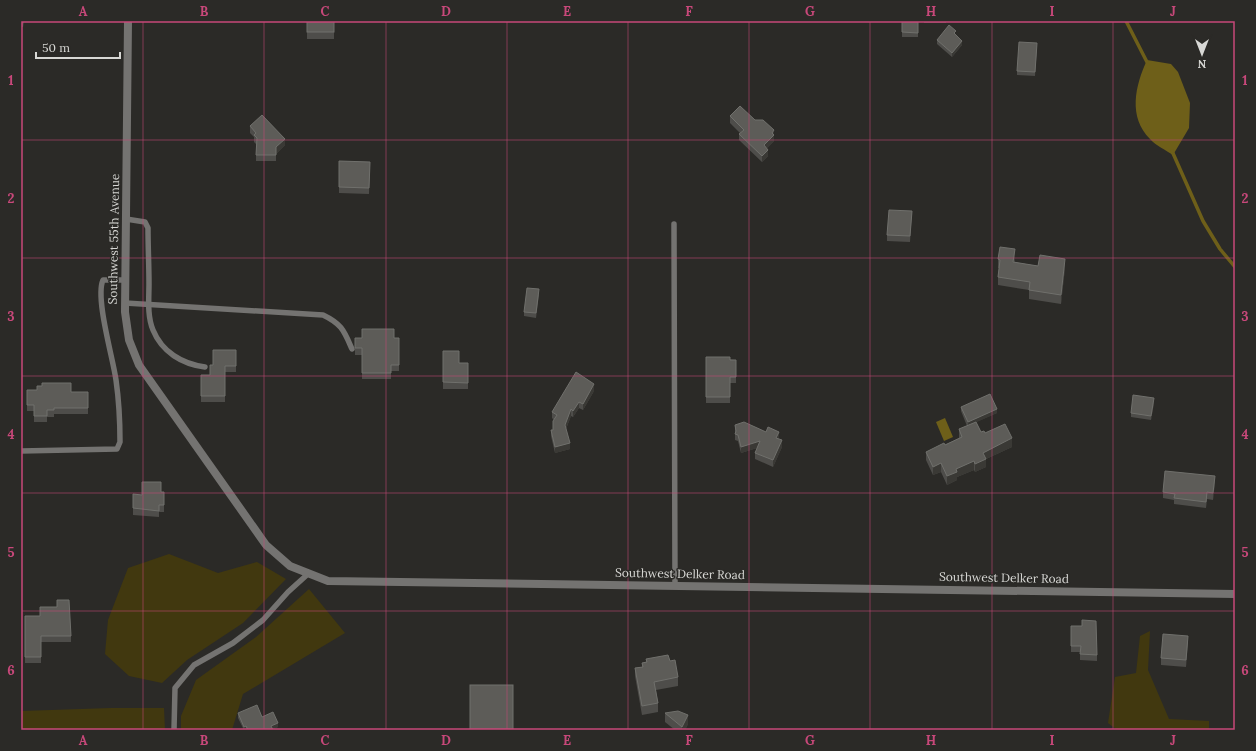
<svg xmlns="http://www.w3.org/2000/svg" width="1256" height="751" viewBox="0 0 1256 751" font-family="Lora,serif">
<style>
.green{fill:#41380f}
.water{fill:#6e5f19}
.lines{fill:none;stroke-linecap:round;stroke-linejoin:round}
.stream{stroke:#6e5f19;stroke-width:3.5}
.service{stroke:#747371;stroke-width:5.5}
.tertiary{stroke:#747371;stroke-width:8}
.wall{fill:#4e4d4a}
.shaded-wall{fill:#3a3935}
.building{fill:#5d5c58;stroke:#70706c}
.grid{fill:none;stroke:#c8487a;stroke-width:1;stroke-opacity:0.55}
.labels{text-anchor:middle;stroke-width:3;stroke-linejoin:round;paint-order:stroke}
.street-label{font-size:12px;fill:#d8d8d5;stroke:#2b2a27}
.neatline{fill:none;stroke:#c8487a;stroke-width:1.5}
.grid-label{font-size:13px;text-anchor:middle;font-weight:bold;fill:#c8487a}
</style>
<rect width="100%" height="100%" fill="#2b2a27"/>
<g class="green">
<path d="M169 554 218 573 257 562 286 579 243 623 187 660 162 683 129 676 105 654 108 620 128 568Z"/>
<path d="M309 589 345 633 243 694 232 730H181V716L196 680 256 637Z"/>
<path d="M1150 631 1148 670 1169 719 1209 721V730H1117L1108 723 1115 677 1136 673 1140 636Z"/>
<path d="M111 708H164L165 730H21V711Z"/>
</g>
<g class="water">
<path d="M1147 60 1171 64 1178 72 1190 103 1189 128 1173 155C1166 150 1156 146 1150 139 1128 117 1135 86 1147 60Z"/>
<path d="M945 418 953 437 944 441 936 422Z"/>
</g>
<g class="lines">
<g class="stream">
<path d="M1126 21 1148 64"/>
<path d="M1172 151 1203 221 1220 249 1235 267"/>
</g>
<g class="service">
<path d="M126 219 145 222 148 228C148 247 149 265 149 284 149 298 147 316 153 330 162 352 182 364 205 367"/>
<path d="M674 224 675 586"/>
<path d="M125 303 323 315C342 324 344 331 352 349"/>
<path d="M21 451 117 449 120 442C120 422 119 401 116 380 113 358 95 298 103 280H125"/>
<path d="M174 730 175 688 194 665 233 643 263 620 288 592 309 573"/>
</g>
<path class="tertiary" d="M128 21 125 312 129 340 139 365 266 545 290 566 328 581 1235 594"/>
</g>
<g class="wall">
<path d="M21 21H24L23 27H21Z"/>
<rect x="307" y="21" width="27" height="18"/>
<rect x="924" y="21" width="22" height="2"/>
<rect x="902" y="22" width="16" height="15"/>
<path d="M956 35 962 45 952 57 937 44V40Z"/>
<path d="M1037 48 1035 76 1017 75V71Z"/>
<path d="M730 116 755 120 774 130V141L767 148 768 156 762 162 739 140V134L740 133 730 123Z"/>
<path d="M250 126 285 145 276 154V161H256V144L254 142V137L250 133Z"/>
<path d="M339 161 370 162 369 194 339 193Z"/>
<path d="M912 211 910 242 887 241V235Z"/>
<path d="M1015 258V262L1038 266 1065 268 1061 304 1029 299V290L998 285V277L999 268H998V259Z"/>
<path d="M539 294 536 318 524 316V312Z"/>
<path d="M355 338H399V371H391V379H362V355H355Z"/>
<path d="M236 350V372H225V402H201V375H210L213 365Z"/>
<path d="M443 351 459 363H468V389H443Z"/>
<path d="M706 357 736 360V383H730V403H706Z"/>
<path d="M27 390 71 392H88V414H54V417H47V422H34V411H27Z"/>
<path d="M594 391 583 410 579 408 573 417 571 416 566 429 570 449 555 453 551 436V430H553L554 420 552 418V412Z"/>
<path d="M1154 403 1151 420 1131 417V413Z"/>
<path d="M961 407 997 413 976 422 981 432 985 433 1012 447 986 459V467L975 472 974 470 957 477V480L947 485 941 472 933 475 926 460V452L945 445 959 438V429L967 426 961 411Z"/>
<path d="M735 425 779 438 778 439 782 447 773 467 755 459V453L757 448 741 453 738 441 735 440Z"/>
<path d="M1215 482 1213 500 1207 499 1206 508 1174 504V500L1163 498V492Z"/>
<path d="M161 492H164V512H159V517L133 515V494L142 495Z"/>
<path d="M25 616 71 636V642H41V663H25Z"/>
<path d="M1071 626 1097 655V661L1080 660V652H1071Z"/>
<path d="M1188 642 1186 667 1161 665V658Z"/>
<path d="M646 659 670 661 678 677V686L656 690 658 703V712L642 715 635 676V668L642 667V663L646 662Z"/>
<path d="M238 713 262 717 278 727 272 729 273 730H244L238 718Z"/>
<path d="M665 713 688 724 685 730H675L665 722Z"/>
</g>
<g class="shaded-wall">
<path d="M962 41V45L952 57V53Z"/>
<path d="M774 130V141L764 152V145Z"/>
<path d="M285 139V145L276 154V147Z"/>
<path d="M768 150V156L762 162V156Z"/>
<path d="M1015 249V258L1013 270V262Z"/>
<path d="M1065 259V268L1061 304V295Z"/>
<path d="M594 384V391L583 410V404Z"/>
<path d="M1154 398V403L1151 420V416Z"/>
<path d="M579 402V408L573 417V411Z"/>
<path d="M571 409V416L565 431V425Z"/>
<path d="M997 409V413L968 426V422Z"/>
<path d="M779 432V438L776 444V438Z"/>
<path d="M1012 438V447L986 459V467L975 472V464L983 453Z"/>
<path d="M782 440V447L773 467V460Z"/>
<path d="M760 441V447L741 453V447Z"/>
<path d="M570 443V449L555 453V447Z"/>
<path d="M974 461V470L957 477V480L947 485V476L956 469Z"/>
<path d="M941 463V472L933 475V467Z"/>
<path d="M1215 476V482L1213 500V493Z"/>
<path d="M688 715V724L685 730H682V727Z"/>
<path d="M278 723V727L271 730V726Z"/>
<path d="M246 726V730H244V727Z"/>
</g>
<g class="building">
<rect x="307" y="21" width="27" height="11"/>
<path d="M902 22H918V33L902 32Z"/>
<path d="M949 25 956 31 954 33 962 41 952 53 937 40Z"/>
<path d="M1019 42 1037 43 1035 72 1017 71Z"/>
<path d="M740 106 755 120H763L774 130 772 133 774 135 764 145 768 150 762 156 739 134 744 130 730 116Z"/>
<path d="M262 115 285 139 276 147V155H256L257 138 254 135 256 133 250 126Z"/>
<path d="M339 161 370 162 369 188 339 187Z"/>
<path d="M889 210 912 211 910 236 887 235Z"/>
<path d="M1000 247 1015 249 1013 262 1038 266 1040 255 1065 259 1061 295 1029 290 1030 282 998 277 1000 260 998 259Z"/>
<path d="M527 288 539 289 536 313 524 312Z"/>
<path d="M362 329H394V338H399V365H391V373H362V348H355V338H362Z"/>
<path d="M213 350H236V366H225V396H201V375H210V365H213Z"/>
<path d="M443 351H459V363H468V383L443 382Z"/>
<path d="M706 357H730V360H736V377H730V397H706Z"/>
<path d="M576 372 594 384 583 404 579 402 573 411 571 409 565 425 570 443 555 447 551 430H553V421L557 415 552 412Z"/>
<path d="M42 383H71V392H88V408H54V410H47V416H34V405H27V390H37V386H42Z"/>
<path d="M990 394 997 409 968 422 961 407Z"/>
<path d="M1133 395 1154 398 1151 416 1131 413Z"/>
<path d="M744 422 766 432 768 427 779 432 776 438 782 440 773 460 755 453 760 441 741 447 738 435 735 434 736 431 735 425Z"/>
<path d="M976 422 981 432 984 431 985 433 1005 424 1012 438 983 453 986 459 975 464 974 461 956 469 957 472 947 476 941 463 933 467 926 452 944 443 945 445 962 437 959 429Z"/>
<path d="M1165 471 1215 476 1213 493 1207 492 1206 502 1174 498 1175 494 1163 492Z"/>
<path d="M142 482H161V492H164V505H159V511L133 508V494L142 495Z"/>
<path d="M57 600H69L71 636H41V657H25V616H40V607H57Z"/>
<path d="M1082 620 1096 621 1097 655 1080 654 1081 646H1071V626H1082Z"/>
<path d="M1163 634 1188 636 1186 660 1161 658Z"/>
<path d="M668 655 670 661 675 660 678 677 654 682 658 703 642 706 635 668 643 667 642 663 647 662 646 659Z"/>
<rect x="470" y="685" width="43" height="45"/>
<path d="M257 705 262 717 273 712 278 723 271 726 273 730H248L246 726 244 727 238 713Z"/>
<path d="M678 711 688 715 682 727 665 713Z"/>
</g>
<path class="grid" d="M143 21V730M264 21V730M386 21V730M507 21V730M628 21V730M749 21V730M870 21V730M992 21V730M1113 21V730M21 140H1235M21 258H1235M21 376H1235M21 493H1235M21 611H1235"/>
<g class="labels">
<g class="street-label">
<text transform="translate(114 239) rotate(-89)" y="4">Southwest 55th Avenue</text>
<text transform="translate(680 574) rotate(1)" y="4">Southwest Delker Road</text>
<text transform="translate(1004 578) rotate(1)" y="4">Southwest Delker Road</text>
</g>
</g>
<rect width="1256" height="751" fill="none" stroke="#2b2a27" stroke-width="44"/>
<g transform="translate(1202 54) rotate(180)" stroke="#2b2a27" stroke-width="3" paint-order="stroke">
<path d="M0-3L7 15L0 10L-7 15Z" fill="#d8d8d5"/>
<text y="-6" font-size="11" font-weight="bold" text-anchor="middle" fill="#d8d8d5">N</text>
</g>
<path d="M36 52v6h84v-6" fill="none" stroke="#d8d8d5" stroke-width="2"/>
<text x="42" y="52" font-size="12" fill="#d8d8d5" stroke="#2b2a27" stroke-width="3" paint-order="stroke">50 m</text>
<rect x="22" y="22" width="1212" height="707" class="neatline"/>
<g class="grid-label">
<text x="83" y="16">A</text>
<text x="204" y="16">B</text>
<text x="325" y="16">C</text>
<text x="446" y="16">D</text>
<text x="567" y="16">E</text>
<text x="689" y="16">F</text>
<text x="810" y="16">G</text>
<text x="931" y="16">H</text>
<text x="1052" y="16">I</text>
<text x="1173" y="16">J</text>
<text x="11" y="85">1</text>
<text x="1245" y="85">1</text>
<text x="11" y="203">2</text>
<text x="1245" y="203">2</text>
<text x="11" y="321">3</text>
<text x="1245" y="321">3</text>
<text x="11" y="439">4</text>
<text x="1245" y="439">4</text>
<text x="11" y="557">5</text>
<text x="1245" y="557">5</text>
<text x="11" y="675">6</text>
<text x="1245" y="675">6</text>
<text x="83" y="745">A</text>
<text x="204" y="745">B</text>
<text x="325" y="745">C</text>
<text x="446" y="745">D</text>
<text x="567" y="745">E</text>
<text x="689" y="745">F</text>
<text x="810" y="745">G</text>
<text x="931" y="745">H</text>
<text x="1052" y="745">I</text>
<text x="1173" y="745">J</text>
</g>
</svg>
